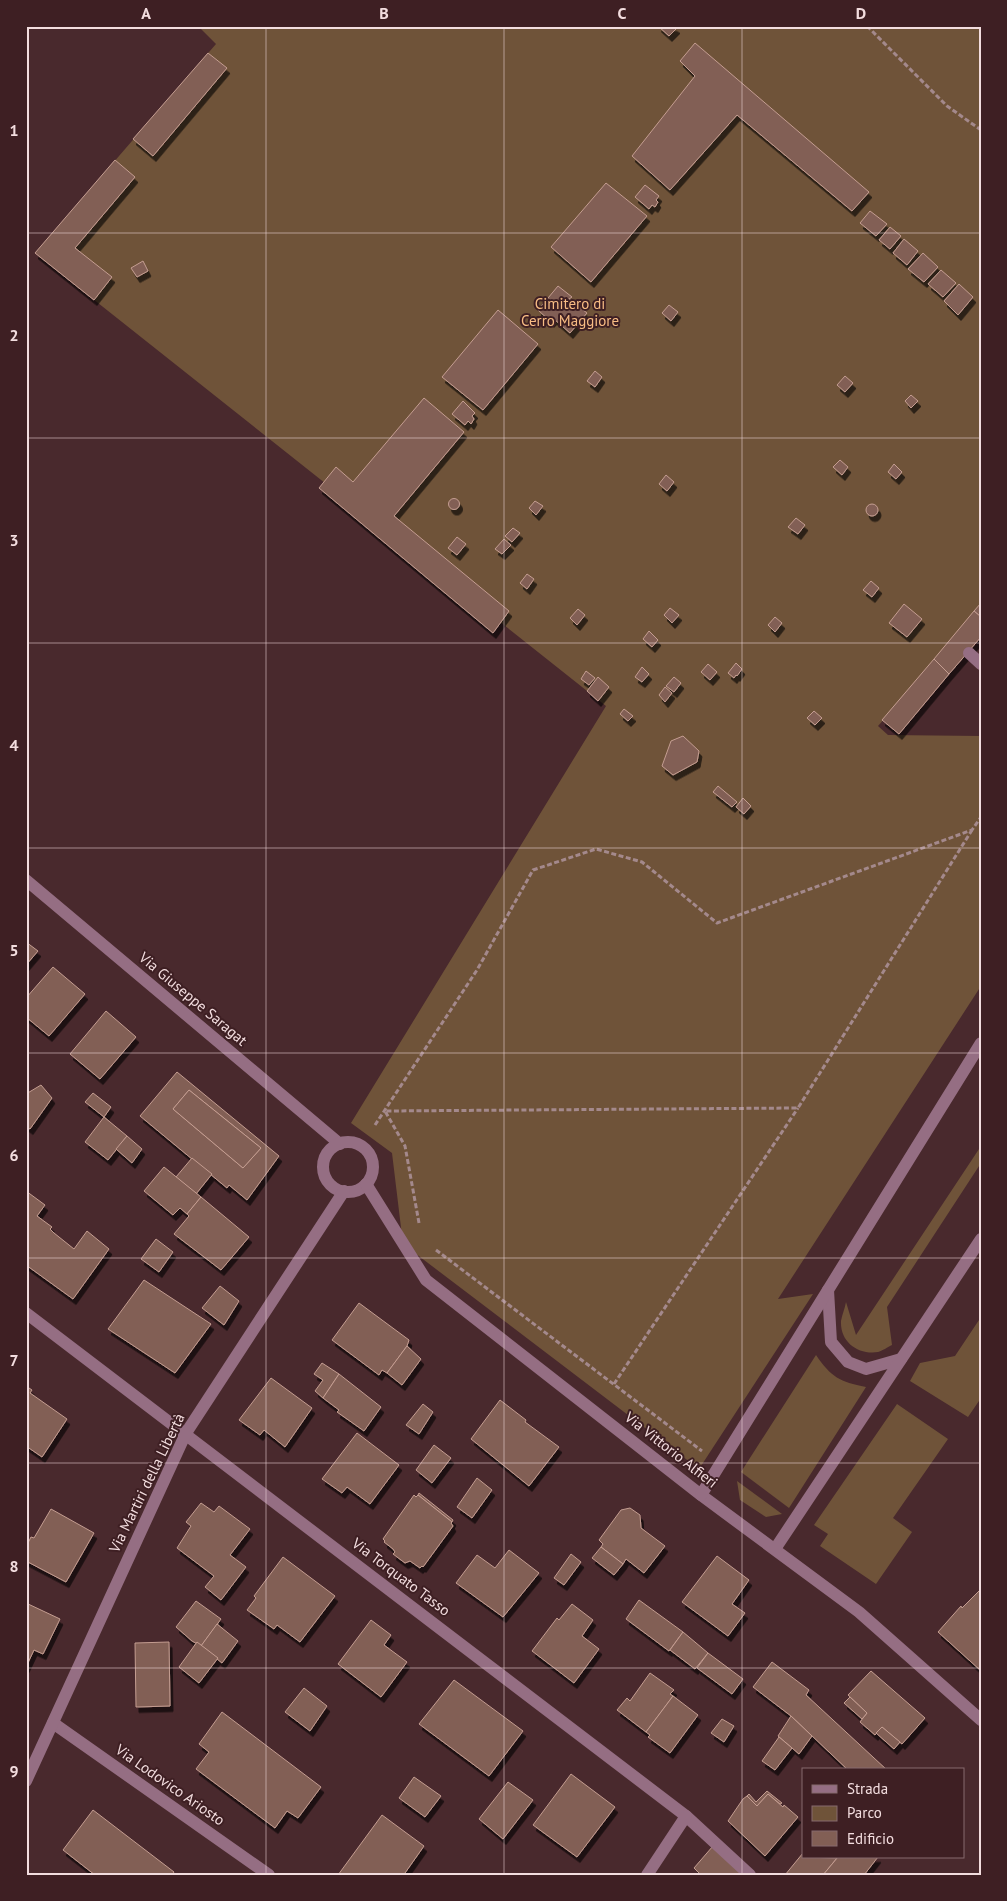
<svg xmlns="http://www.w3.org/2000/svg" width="1007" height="1901" viewBox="0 0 1007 1901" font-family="'PT Sans',sans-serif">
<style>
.green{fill:#6f5339}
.building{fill:#825f55;stroke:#c49d91;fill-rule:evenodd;filter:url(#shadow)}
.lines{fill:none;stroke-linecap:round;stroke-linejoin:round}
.path{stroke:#a4898c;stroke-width:3;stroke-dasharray:5 2.5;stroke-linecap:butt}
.minor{stroke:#956e83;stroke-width:12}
.grid{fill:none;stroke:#f3dddf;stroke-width:1;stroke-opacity:0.55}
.labels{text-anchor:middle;stroke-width:4;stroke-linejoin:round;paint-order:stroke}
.park-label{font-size:15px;fill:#f8bc84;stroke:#3e1f23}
.street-label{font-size:15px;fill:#f3dddf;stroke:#3e1f23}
.neatline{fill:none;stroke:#f3dddf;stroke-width:2}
.grid-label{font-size:16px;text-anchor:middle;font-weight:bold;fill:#f3dddf}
</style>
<defs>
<filter id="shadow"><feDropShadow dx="3" dy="5.5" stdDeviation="0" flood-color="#0009"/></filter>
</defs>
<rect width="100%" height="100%" fill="#49292d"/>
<g class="green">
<path d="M198 26H981V611L878 726 888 735 981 736V986L778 1299 813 1294 699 1469 403 1244 392 1153 351 1123 606 706 35 253 216 44Z"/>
<path d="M981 1146V1163L887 1307 892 1345C888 1347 882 1351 878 1352 858 1355 840 1342 841 1321 842 1315 845 1308 846 1302L856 1335Z"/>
<path d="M981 1317V1398L968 1417 910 1381 920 1363 955 1356Z"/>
<path d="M816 1355C831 1377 840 1382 866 1387L789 1508 741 1472Z"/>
<path d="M897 1404 948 1439 893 1518 912 1532 876 1584 820 1546 828 1534 814 1525Z"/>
<path d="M737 1481 782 1514 766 1517 740 1500Z"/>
</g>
<g class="building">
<path d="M658 26H674L677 28 669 36Z"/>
<path d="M695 43 869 192 852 211 737 115 670 190 632 156 695 76 680 61Z"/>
<path d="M208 53 227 68 153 156 133 139Z"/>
<path d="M115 160 135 177 75 248 112 277 94 300 35 253Z"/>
<path d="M606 183 647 216 591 282 551 247Z"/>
<path d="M645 185 659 196 656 200 658 202 655 207 652 205 649 209 635 197Z"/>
<path d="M870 211 887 224 876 236 860 223Z"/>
<path d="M890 227 901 236 890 249 879 240Z"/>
<path d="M904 239 918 251 907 265 893 253Z"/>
<path d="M923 253 938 267 924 282 908 269Z"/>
<path d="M143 261 148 271 137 277 131 268Z"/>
<path d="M941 270 956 283 943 297 928 284Z"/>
<path d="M959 284 973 297 958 315 944 301Z"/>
<path d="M558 286 572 297 569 299 587 313 570 333 554 319 551 322 538 310Z"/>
<path d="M669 305 678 312 671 321 662 313Z"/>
<path d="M498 310 538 344 483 410 442 377Z"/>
<path d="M595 371 602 377 595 387 587 381Z"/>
<path d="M845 376 853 383 845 392 837 385Z"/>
<path d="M911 395 918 401 911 408 905 401Z"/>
<path d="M424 398 464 432 394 516 509 611 493 633 319 488 336 467 353 482Z"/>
<path d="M463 401 475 413 472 416 474 419 471 424 468 421 465 425 452 414Z"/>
<path d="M840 460 848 467 842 475 833 467Z"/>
<path d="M894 464 902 472 896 479 888 472Z"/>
<path d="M666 475 674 482 667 491 659 484Z"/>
<circle cx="454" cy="504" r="5.5"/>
<path d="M535 501 543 506 536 515 529 508Z"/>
<circle cx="872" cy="510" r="6"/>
<path d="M796 518 805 525 798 534 788 527Z"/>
<path d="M513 528 520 533 512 542 505 536Z"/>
<path d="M457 537 466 544 457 555 448 548Z"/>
<path d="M504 539 511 545 502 554 495 549Z"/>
<path d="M527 574 534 579 527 589 520 583Z"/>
<path d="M871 581 879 588 872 597 863 590Z"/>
<path d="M981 603V617L974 611Z"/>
<path d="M904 604 922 619 907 637 889 623Z"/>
<path d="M670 608 679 615 672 623 664 615Z"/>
<path d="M578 609 585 615 577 625 570 618Z"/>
<path d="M974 611 981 617V637L949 674 934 659Z"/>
<path d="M775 617 782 623 775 632 768 625Z"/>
<path d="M649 631 658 640 652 647 643 639Z"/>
<path d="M934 659 949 674 899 734 882 720Z"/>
<path d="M736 663 742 669 737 676 736 675 734 678 728 673Z"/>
<path d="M708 664 717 672 710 680 701 672Z"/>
<path d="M642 667 649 674 642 682 635 677Z"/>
<path d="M586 671 595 678 589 685 581 679Z"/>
<path d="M598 677 609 687 598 701 587 691Z"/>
<path d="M674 677 681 683 674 692 666 686Z"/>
<path d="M665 687 672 693 665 702 659 695Z"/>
<path d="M624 709 633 716 628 721 620 714Z"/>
<path d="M814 711 822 718 815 725 807 718Z"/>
<path d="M683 736 699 751 697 762 673 775 662 766 671 741Z"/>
<path d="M718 786 737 802 732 807 713 792Z"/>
<path d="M743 798 751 806 744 814 736 807Z"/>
<path d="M26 942 38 951 26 965Z"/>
<path d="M53 967 85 994 49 1036 26 1017V998Z"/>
<path d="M106 1011 136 1037 100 1079 70 1054Z"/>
<path d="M177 1072 279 1156 247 1200 229 1185 227 1188 140 1116ZM189 1090 261 1148 243 1168 173 1109Z"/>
<path d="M41 1085 52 1098 30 1129 26 1126V1094Z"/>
<path d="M189 1090 261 1148 243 1168 173 1109Z"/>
<path d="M93 1093 111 1107 104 1117 85 1102Z"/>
<path d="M104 1117 127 1136 108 1160 85 1142Z"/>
<path d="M127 1136 142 1149 132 1163 116 1149Z"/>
<path d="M192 1158 212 1174 196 1194 176 1177Z"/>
<path d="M164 1167 201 1197 187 1214 180 1208 173 1215 144 1191Z"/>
<path d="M26 1191 45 1205 37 1216 52 1227 50 1229 54 1233 74 1249 87 1231 109 1249 73 1299 26 1265Z"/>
<path d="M201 1197 249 1237 221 1270 174 1234 189 1216 187 1214Z"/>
<path d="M156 1239 173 1252 159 1272 141 1259Z"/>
<path d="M144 1280 211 1324 175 1373 108 1329Z"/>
<path d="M220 1286 239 1301 224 1325 202 1308Z"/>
<path d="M359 1303 409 1340 407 1346 387 1373 382 1370 379 1375 332 1340Z"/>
<path d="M407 1346 421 1359 402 1385 387 1373Z"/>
<path d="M322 1363 339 1374 323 1398 315 1391 323 1380 314 1374Z"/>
<path d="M339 1374 381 1407 364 1431 337 1412 339 1410 323 1398Z"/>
<path d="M271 1378 312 1408 285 1447 264 1430 260 1435 239 1420Z"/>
<path d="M26 1386 32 1390 30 1393 67 1419 42 1457 26 1446Z"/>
<path d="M500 1400 526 1420 525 1422 559 1447 529 1486 471 1439Z"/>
<path d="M423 1404 433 1412 419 1434 406 1425Z"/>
<path d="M357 1433 399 1465 370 1504 347 1487 342 1493 322 1479Z"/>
<path d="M434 1445 451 1458 432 1483 416 1470Z"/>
<path d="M477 1478 492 1490 472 1518 457 1507Z"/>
<path d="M419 1493 453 1520 452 1522 418 1495Z"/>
<path d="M414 1495 416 1497 418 1495 452 1522 451 1523 453 1526 423 1567 422 1566 420 1568 410 1561 405 1563 393 1554 395 1552 393 1549 384 1542 385 1541 383 1539Z"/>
<path d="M201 1503 214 1512 219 1506 250 1529 230 1555 246 1567 221 1600 205 1587 214 1576 177 1548 191 1526 186 1522Z"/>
<path d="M630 1508 640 1515 641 1528 665 1546 644 1573 626 1559 623 1564 601 1547 603 1544 599 1540 621 1510Z"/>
<path d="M51 1509 94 1533 66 1582 26 1561V1547L31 1537 34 1538Z"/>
<path d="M601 1547 623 1564 614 1575 592 1558Z"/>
<path d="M509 1550 539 1573 503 1617 456 1583 477 1555 495 1568Z"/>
<path d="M571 1554 581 1562 564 1585 554 1578Z"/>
<path d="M717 1556 749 1580 732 1604 745 1613 728 1636 682 1602Z"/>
<path d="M283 1557 335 1596 300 1642 277 1625 274 1629 247 1610 256 1598 254 1596Z"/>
<path d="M981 1589V1669L980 1670 938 1632 961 1606 962 1608Z"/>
<path d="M639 1600 683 1632 669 1651 626 1619Z"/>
<path d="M196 1601 221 1619 201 1646 192 1641 176 1627Z"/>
<path d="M26 1603 60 1619 43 1654 34 1650 26 1667Z"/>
<path d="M572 1604 593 1620 582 1636 599 1649 574 1683 532 1651 554 1622 557 1618 559 1620Z"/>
<path d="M371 1620 391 1635 384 1645 407 1662 381 1697 338 1664Z"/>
<path d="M217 1624 238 1641 222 1663 201 1646Z"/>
<path d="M683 1632 708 1653 695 1669 670 1650Z"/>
<path d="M169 1642 170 1706 136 1707 135 1643Z"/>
<path d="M197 1642 218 1658 199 1683 179 1667Z"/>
<path d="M708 1653 743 1679 732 1694 697 1668Z"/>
<path d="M772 1662 809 1690 806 1695 887 1770H848L791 1716 753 1687Z"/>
<path d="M871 1671 925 1718 902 1744 882 1727 875 1735 860 1722 867 1713 848 1695Z"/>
<path d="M650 1673 674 1690 670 1694 673 1696 646 1732 617 1710 627 1698 630 1701Z"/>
<path d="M454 1680 523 1731 489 1776 419 1724Z"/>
<path d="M304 1688 327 1706 310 1731 285 1712Z"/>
<path d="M673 1696 698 1715 670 1753 648 1737 650 1735 646 1732Z"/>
<path d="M850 1697 867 1713 862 1719 844 1703Z"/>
<path d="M222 1712 321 1787 298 1818 287 1811 275 1828 196 1769 209 1752 199 1744Z"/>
<path d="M791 1716 812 1736 799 1754 778 1736Z"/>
<path d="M722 1719 734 1726 724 1742 711 1733Z"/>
<path d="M882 1727 900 1742 894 1749 876 1733Z"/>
<path d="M779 1737 792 1748 775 1770 762 1761Z"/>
<path d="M571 1774 615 1807 577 1857 533 1825Z"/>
<path d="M414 1777 441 1796 425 1817 399 1798Z"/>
<path d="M508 1782 533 1800 503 1839 479 1819Z"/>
<path d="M767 1791 782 1803 780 1804 768 1794 757 1806 747 1796 749 1794 756 1802Z"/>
<path d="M768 1794 783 1807 784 1805 798 1817 765 1856 728 1821 743 1799 747 1796 757 1806Z"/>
<path d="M93 1810 174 1872 172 1875H95L63 1850Z"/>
<path d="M382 1815 424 1846 405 1873 408 1875H338Z"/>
<path d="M713 1846 743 1875H701L694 1868Z"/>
<path d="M803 1853V1857L837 1858 823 1875H785Z"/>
<path d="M838 1857H878L864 1875H823Z"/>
</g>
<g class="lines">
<g class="path">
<path d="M867 26 947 106 981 130"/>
<path d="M375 1125 477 970 533 870 596 849 642 862 717 923 972 830 981 817"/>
<path d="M419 1223 405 1146 385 1111 798 1108 972 830"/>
<path d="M436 1250 702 1451"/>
<path d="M614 1384 798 1108"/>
</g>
<g class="minor">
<path d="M969 653 981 664"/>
<path d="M26 880 340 1144"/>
<circle cx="348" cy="1167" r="25"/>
<path d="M366 1184 426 1280 701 1495 859 1612 981 1720"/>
<path d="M828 1290 831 1342 848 1362 866 1369 901 1359"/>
<path d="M26 1313 686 1816 750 1875"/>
<path d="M701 1495 981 1043"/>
<path d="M775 1549 981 1239"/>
<path d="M53 1723 269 1875"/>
<path d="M26 1781 186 1433 344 1191"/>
<path d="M647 1875 686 1816"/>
</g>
</g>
<path class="grid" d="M266 26V1875M504 26V1875M742 26V1875M26 233H981M26 438H981M26 643H981M26 848H981M26 1053H981M26 1258H981M26 1463H981M26 1668H981"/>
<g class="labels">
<g class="park-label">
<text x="570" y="309">Cimitero di<tspan x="570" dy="17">Cerro Maggiore</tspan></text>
</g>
<g class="street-label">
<text transform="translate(193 999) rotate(40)" y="5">Via Giuseppe Saragat</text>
<text transform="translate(671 1450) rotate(38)" y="5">Via Vittorio Alfieri</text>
<text transform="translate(147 1483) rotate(-64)" y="5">Via Martiri della Libertà</text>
<text transform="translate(401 1577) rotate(37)" y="5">Via Torquato Tasso</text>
<text transform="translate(170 1785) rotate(35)" y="5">Via Lodovico Ariosto</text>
</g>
</g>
<rect width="1007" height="1901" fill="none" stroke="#3e1f23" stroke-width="55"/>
<rect x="802" y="1768" width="162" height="90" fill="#3e1f23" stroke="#866b6e"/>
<rect x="812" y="1785" width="25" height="8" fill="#956e83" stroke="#866b6e"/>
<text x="847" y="1794" font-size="15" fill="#f3dddf">Strada</text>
<rect x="812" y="1806" width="25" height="15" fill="#6f5339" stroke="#866b6e"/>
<text x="847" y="1818" font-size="15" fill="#f3dddf">Parco</text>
<rect x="812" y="1831" width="25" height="15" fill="#825f55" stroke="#866b6e"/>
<text x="847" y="1844" font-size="15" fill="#f3dddf">Edificio</text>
<rect x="28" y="28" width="952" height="1846" class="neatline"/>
<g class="grid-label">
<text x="146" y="19">A</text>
<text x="384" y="19">B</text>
<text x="622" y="19">C</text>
<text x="861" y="19">D</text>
<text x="14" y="136">1</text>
<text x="14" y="341">2</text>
<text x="14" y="546">3</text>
<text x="14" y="751">4</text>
<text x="14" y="956">5</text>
<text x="14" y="1161">6</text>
<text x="14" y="1366">7</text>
<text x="14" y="1572">8</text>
<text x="14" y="1777">9</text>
</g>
</svg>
